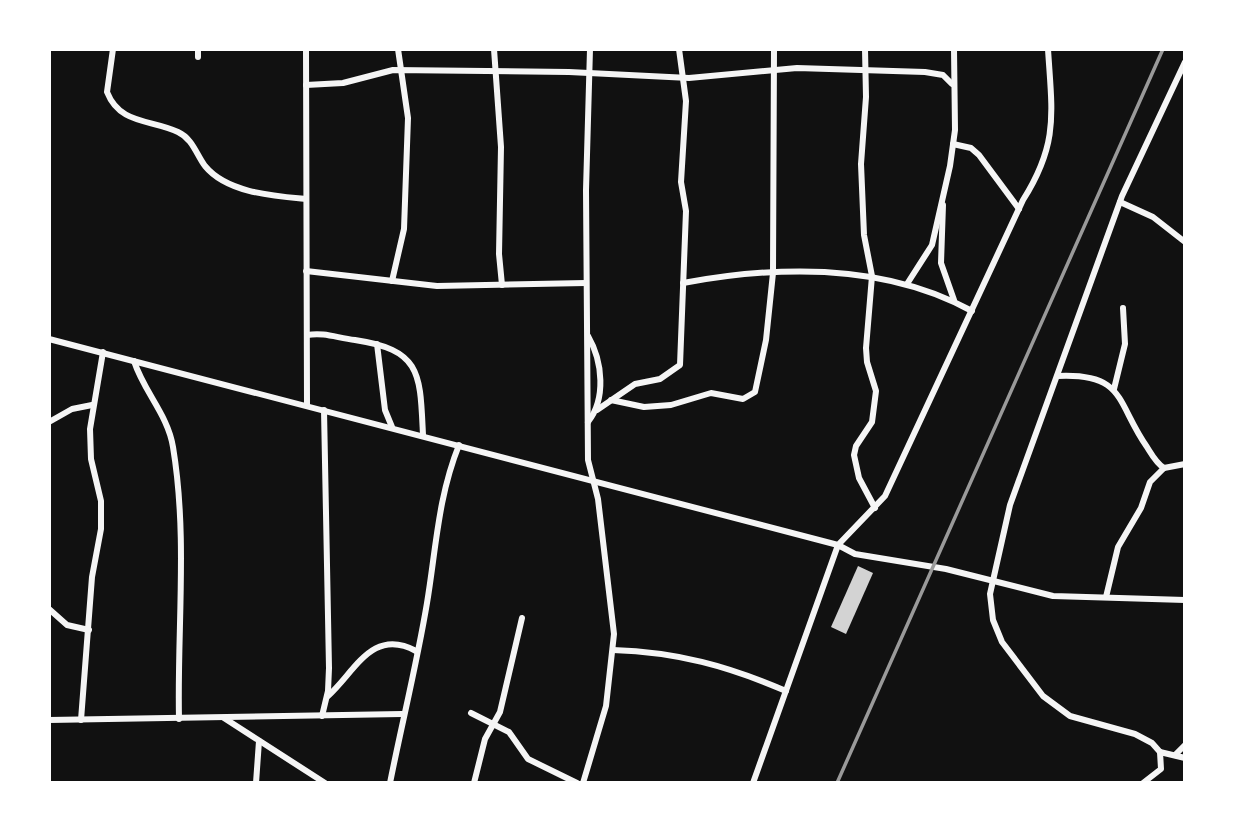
<svg xmlns="http://www.w3.org/2000/svg" width="1234" height="832" viewBox="0 0 1234 832" font-family="Raleway,sans-serif">
<style>
.building{fill:#d3d3d3}
.lines{fill:none;stroke-linecap:round;stroke-linejoin:round}
.minor{stroke:#f5f5f5;stroke-width:6}
.rail{stroke:#9a9a9a;stroke-width:3.5}
</style>
<rect width="100%" height="100%" fill="#111"/>
<path class="building" d="M858 566 873 573 846 634 831 627Z"/>
<g class="lines">
<g class="minor">
<path d="M113 49 107 92C120 125 151 119 178 132 193 139 196 154 205 166 227 193 274 196 306 199"/>
<path d="M306 49 307 405"/>
<path d="M494 49 501 147 499 254 502 285"/>
<path d="M865 49 866 97 861 164 864 235 872 276 866 348 867 362 876 391 872 422 856 446 854 455 859 478 875 508"/>
<path d="M198 57V49"/>
<path d="M306 85 343 83 393 70 569 72 689 78 797 68 925 72 943 75 952 84"/>
<path d="M953 144 971 148 979 155 1019 209"/>
<path d="M1120 202 1153 217 1185 242"/>
<path d="M943 205 941 263 954 300"/>
<path d="M306 271 437 286 586 283"/>
<path d="M392 281 404 229 408 118 398 49"/>
<path d="M683 283C780 265 885 263 972 311"/>
<path d="M907 284 932 245 950 166 955 130 954 49"/>
<path d="M307 335C325 332 337 338 355 340 422 350 420 374 423 435"/>
<path d="M49 339 838 545 885 496 1023 200C1059 143 1052 113 1048 49"/>
<path d="M377 344 385 410 392 427"/>
<path d="M134 361C144 392 168 415 173 447 188 537 177 629 179 719"/>
<path d="M1058 376C1126 373 1116 403 1147 447 1152 455 1156 463 1164 468"/>
<path d="M1114 389 1125 344 1123 308"/>
<path d="M611 400 644 407 671 405 711 393 743 399 755 392 766 340 773 273 774 49"/>
<path d="M597 410 635 384 660 379 680 365 686 211 681 182 686 101 679 49"/>
<path d="M49 422 72 409 92 405"/>
<path d="M588 422C606 399 603 362 588 336"/>
<path d="M1106 597 1118 547 1141 508 1150 482 1164 468 1185 464"/>
<path d="M49 609 67 625 89 630"/>
<path d="M613 650C677 652 728 666 786 691"/>
<path d="M328 696C355 672 372 627 416 651"/>
<path d="M471 713 509 732 528 759 577 783"/>
<path d="M322 716 328 691 329 668 324 410"/>
<path d="M224 718 325 783"/>
<path d="M49 720 402 714"/>
<path d="M81 720 92 577 101 529V501L91 459 90 429 103 352"/>
<path d="M1160 752 1185 758"/>
<path d="M1175 755 1185 745"/>
<path d="M256 783 259 741"/>
<path d="M390 783C402 723 417 663 427 603 436 549 438 497 459 445"/>
<path d="M474 783 485 739 500 712 522 618"/>
<path d="M583 783 606 706 614 634 598 499 588 460 586 190 590 49"/>
<path d="M753 783 838 545 855 554 946 569 1053 596 1185 600"/>
<path d="M1143 783 1161 769 1160 752 1152 743 1135 734 1070 716 1043 696 1002 642 993 620 990 594 1010 505 1122 196 1185 62"/>
</g>
<path class="rail" d="M837 783 1163 49"/>
</g>
<rect width="1234" height="832" fill="none" stroke="#ffffff" stroke-width="102"/>
</svg>
